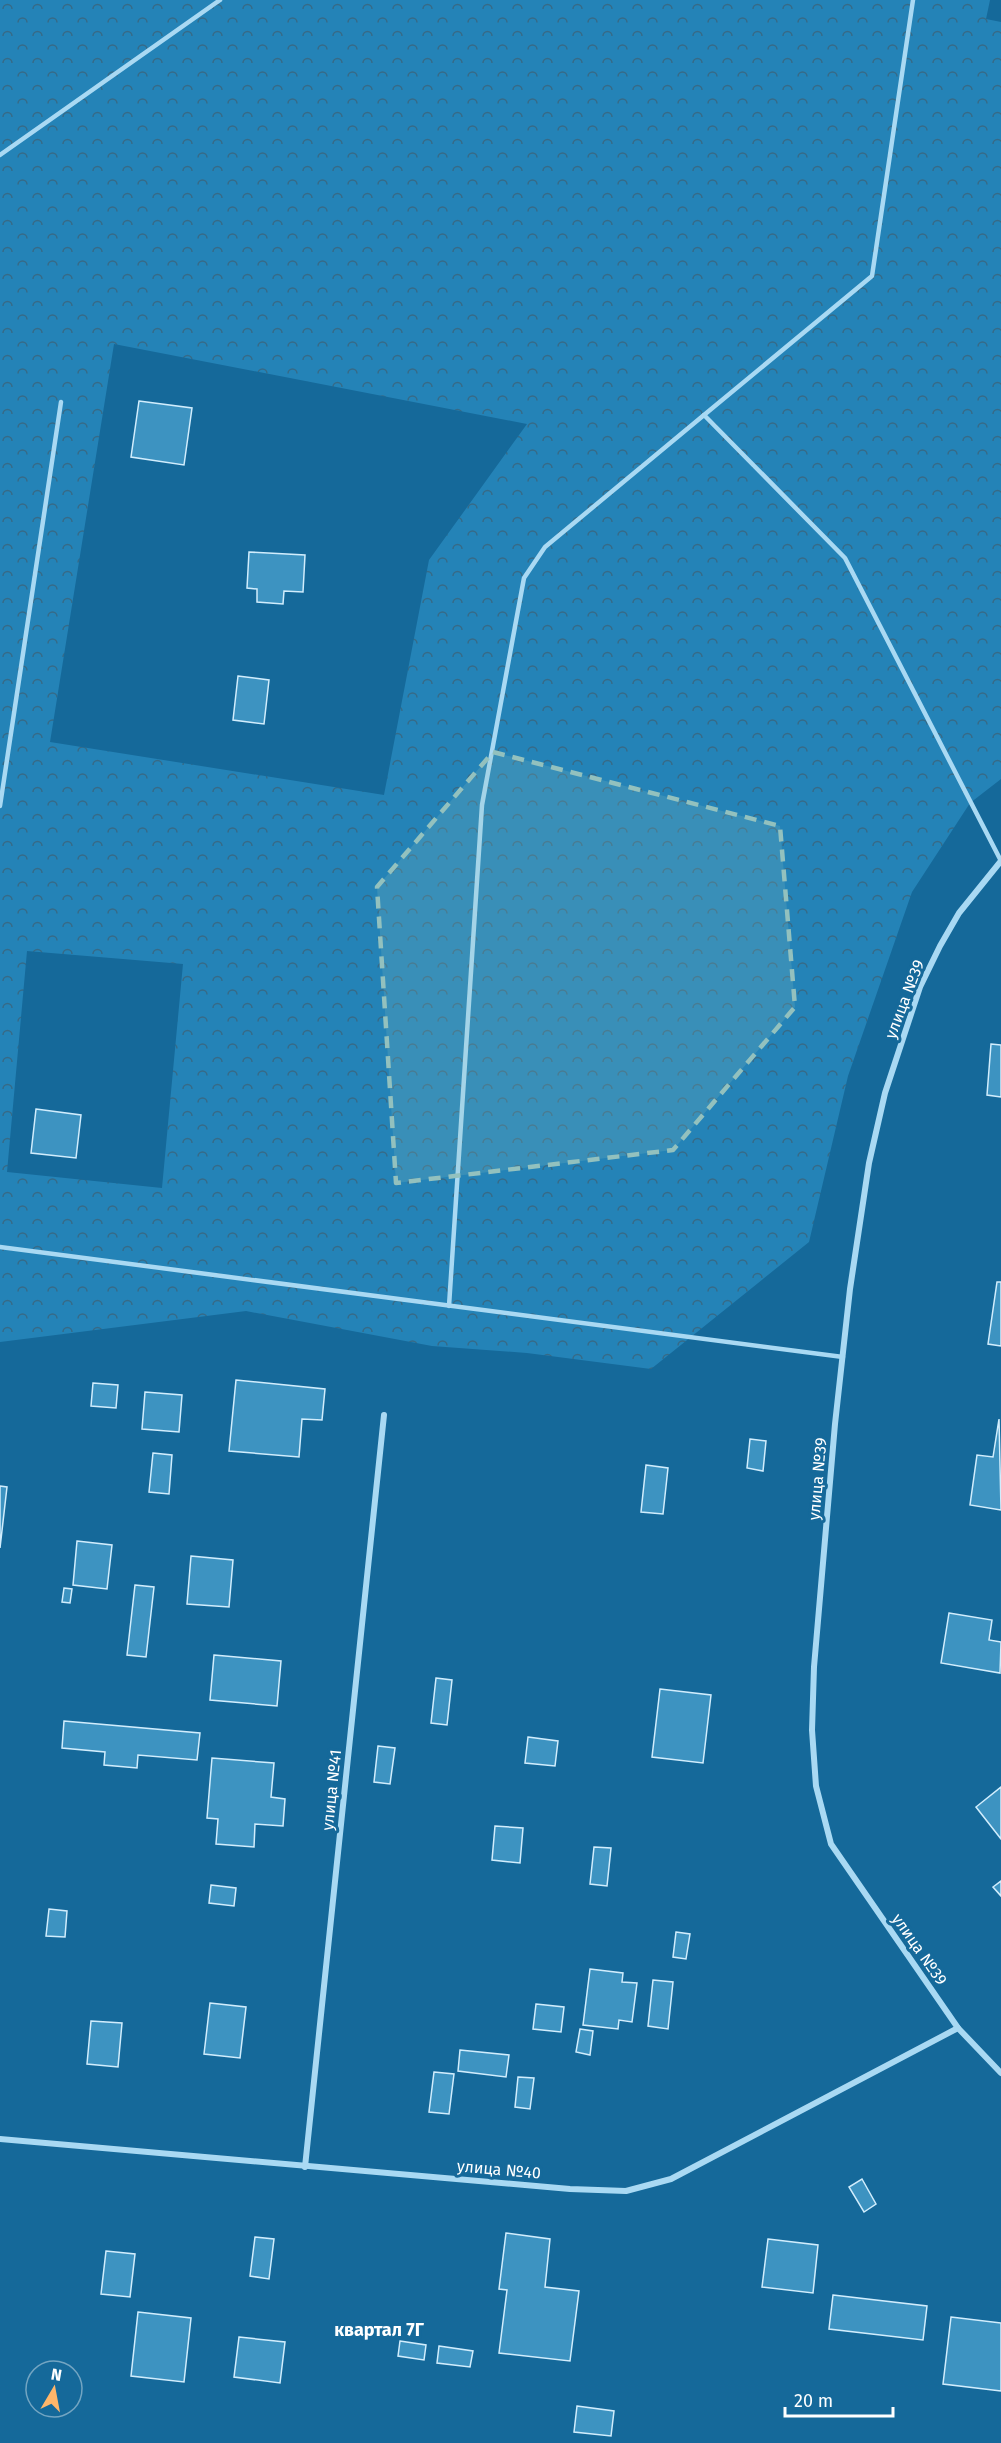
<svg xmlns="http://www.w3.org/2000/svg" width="1001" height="2443" viewBox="0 0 1001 2443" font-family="'Fira Sans',sans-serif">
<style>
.forest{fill:url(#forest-crowns);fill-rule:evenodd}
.building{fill:#3d93c1;stroke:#d1edfd;stroke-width:1.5}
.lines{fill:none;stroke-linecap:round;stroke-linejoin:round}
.service{stroke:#a9d9f3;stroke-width:4.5}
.minor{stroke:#a9d9f3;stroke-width:6}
.marked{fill:#93c1be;fill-opacity:0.2;stroke:#93c1be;stroke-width:4.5;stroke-dasharray:12 8;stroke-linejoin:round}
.labels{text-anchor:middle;stroke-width:6;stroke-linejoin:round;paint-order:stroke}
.street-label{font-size:16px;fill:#fff;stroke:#15699a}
.neighbourhood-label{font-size:18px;font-weight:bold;fill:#fff;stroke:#15699a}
</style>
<defs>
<pattern id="forest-crowns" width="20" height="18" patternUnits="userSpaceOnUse" patternTransform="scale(1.5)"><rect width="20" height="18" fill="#2483b7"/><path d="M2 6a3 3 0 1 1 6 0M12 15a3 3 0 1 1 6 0" fill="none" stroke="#366a87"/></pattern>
</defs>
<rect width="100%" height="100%" fill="#15699a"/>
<path class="forest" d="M0 0H990L986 19 1001 22V779L970 803 912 892 848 1076 809 1242 651 1369 527 1353 432 1346 246 1311 0 1342ZM114 344 527 424 429 560 384 795 50 742ZM27 951 183 964 162 1188 7 1172Z"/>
<g class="building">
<path d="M139 401 192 408 184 465 131 457Z"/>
<path d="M249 552 305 555 303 592 284 591 283 604 257 602V589L247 588Z"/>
<path d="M238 676 269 680 264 724 233 720Z"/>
<path d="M991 1044 1001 1045V1097L987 1095Z"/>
<path d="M36 1109 81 1115 76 1158 31 1153Z"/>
<path d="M997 1282H1001V1346L988 1344Z"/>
<path d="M236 1380 325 1389 322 1420 302 1419 299 1457 229 1451Z"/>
<path d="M93 1383 118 1385 116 1408 91 1406Z"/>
<path d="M145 1392 182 1395 179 1432 142 1429Z"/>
<path d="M999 1419 1001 1510 970 1505 977 1455 993 1457Z"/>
<path d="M750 1439 766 1441 763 1471 747 1468Z"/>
<path d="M153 1453 172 1455 169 1494 149 1492Z"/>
<path d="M646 1465 668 1468 663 1514 641 1512Z"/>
<path d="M0 1486 7 1487 0 1548Z"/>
<path d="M77 1541 112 1545 107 1589 73 1585Z"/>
<path d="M191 1556 233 1560 229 1607 187 1604Z"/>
<path d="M135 1585 154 1587 146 1657 127 1655Z"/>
<path d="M64 1588 72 1589 70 1603 62 1602Z"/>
<path d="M949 1613 992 1620 989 1640 1001 1642 1000 1673 941 1663Z"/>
<path d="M214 1655 281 1661 277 1706 210 1700Z"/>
<path d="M436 1678 452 1680 447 1725 431 1723Z"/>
<path d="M660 1689 711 1695 703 1763 652 1757Z"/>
<path d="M64 1721 200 1733 197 1760 138 1755 137 1768 104 1765 105 1752 62 1748Z"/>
<path d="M528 1737 558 1741 555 1766 525 1763Z"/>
<path d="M378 1746 395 1748 390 1784 374 1782Z"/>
<path d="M212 1758 274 1763 271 1797 285 1799 283 1826 255 1824 254 1847 216 1844 218 1819 207 1818Z"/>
<path d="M1001 1787V1839L976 1807Z"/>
<path d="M495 1826 523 1828 520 1863 492 1860Z"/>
<path d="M594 1847 611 1848 607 1886 590 1884Z"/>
<path d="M1001 1881V1896L993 1887Z"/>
<path d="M211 1885 236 1888 234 1906 209 1903Z"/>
<path d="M49 1909 67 1911 65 1937 46 1936Z"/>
<path d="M676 1932 690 1934 686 1959 673 1957Z"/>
<path d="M590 1969 623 1973 622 1982 637 1983 632 2022 619 2020 618 2029 583 2025Z"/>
<path d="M653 1980 673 1982 668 2029 648 2026Z"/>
<path d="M210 2003 246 2007 240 2058 204 2054Z"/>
<path d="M536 2004 564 2007 561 2032 533 2029Z"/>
<path d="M91 2021 122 2023 118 2067 87 2064Z"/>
<path d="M580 2029 593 2031 590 2055 576 2052Z"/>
<path d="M460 2050 509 2055 506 2077 458 2071Z"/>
<path d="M434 2072 454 2074 449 2114 429 2112Z"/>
<path d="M518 2077 534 2078 530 2109 515 2107Z"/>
<path d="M862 2179 876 2204 864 2212 849 2187Z"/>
<path d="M506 2233 550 2239 545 2287 579 2291 570 2361 499 2353 507 2290 499 2289Z"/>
<path d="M255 2237 274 2239 269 2279 250 2276Z"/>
<path d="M768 2239 818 2245 813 2293 762 2287Z"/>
<path d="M106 2251 135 2254 130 2297 101 2294Z"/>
<path d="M833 2295 927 2306 923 2340 829 2329Z"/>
<path d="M138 2312 191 2318 184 2382 131 2376Z"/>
<path d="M951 2317 1001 2323V2391L943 2384Z"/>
<path d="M239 2337 285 2342 280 2383 234 2377Z"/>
<path d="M400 2341 426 2345 424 2360 398 2356Z"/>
<path d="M439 2346 473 2351 470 2367 437 2363Z"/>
<path d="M577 2406 614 2411 611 2436 574 2432Z"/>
</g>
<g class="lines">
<g class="service">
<path d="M0 155 220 0"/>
<path d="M704 415 872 276 913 0"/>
<path d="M0 806 61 402"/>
<path d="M0 1247 843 1357"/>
<path d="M449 1306 482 805 524 578 545 547 704 415 845 558 1001 861"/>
</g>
<g class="minor">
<path d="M1001 861 959 913 940 946 920 987 885 1093 869 1163 850 1289 835 1424 814 1667 812 1730 816 1786 831 1844 958 2028 1001 2073"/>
<path d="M0 2139 570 2189 626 2191 671 2179 958 2028"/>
<path d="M305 2167 384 1415"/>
</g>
</g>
<path class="marked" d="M493 752 780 826 795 1007 673 1150 396 1183 377 887Z"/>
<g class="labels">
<g class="street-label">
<text transform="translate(904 999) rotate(-69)" y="6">улица №39</text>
<text transform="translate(817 1479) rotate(-85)" y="6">улица №39</text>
<text transform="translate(331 1790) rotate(-84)" y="6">улица №41</text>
<text transform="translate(920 1949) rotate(55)" y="6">улица №39</text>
<text transform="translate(499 2169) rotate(5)" y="6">улица №40</text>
</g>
<g class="neighbourhood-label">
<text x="379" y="2336">квартал 7Г</text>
</g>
</g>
<g transform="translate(54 2389) rotate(10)"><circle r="28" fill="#15699a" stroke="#73a5c2" stroke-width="1.5"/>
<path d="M0-4.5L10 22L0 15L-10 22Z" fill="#ffb66a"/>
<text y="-9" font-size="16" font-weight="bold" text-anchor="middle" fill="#ffffff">N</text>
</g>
<path d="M785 2407v9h108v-9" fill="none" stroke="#ffffff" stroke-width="3"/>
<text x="794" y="2407" font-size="18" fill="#ffffff" stroke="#15699a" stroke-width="4.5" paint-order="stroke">20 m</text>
</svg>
